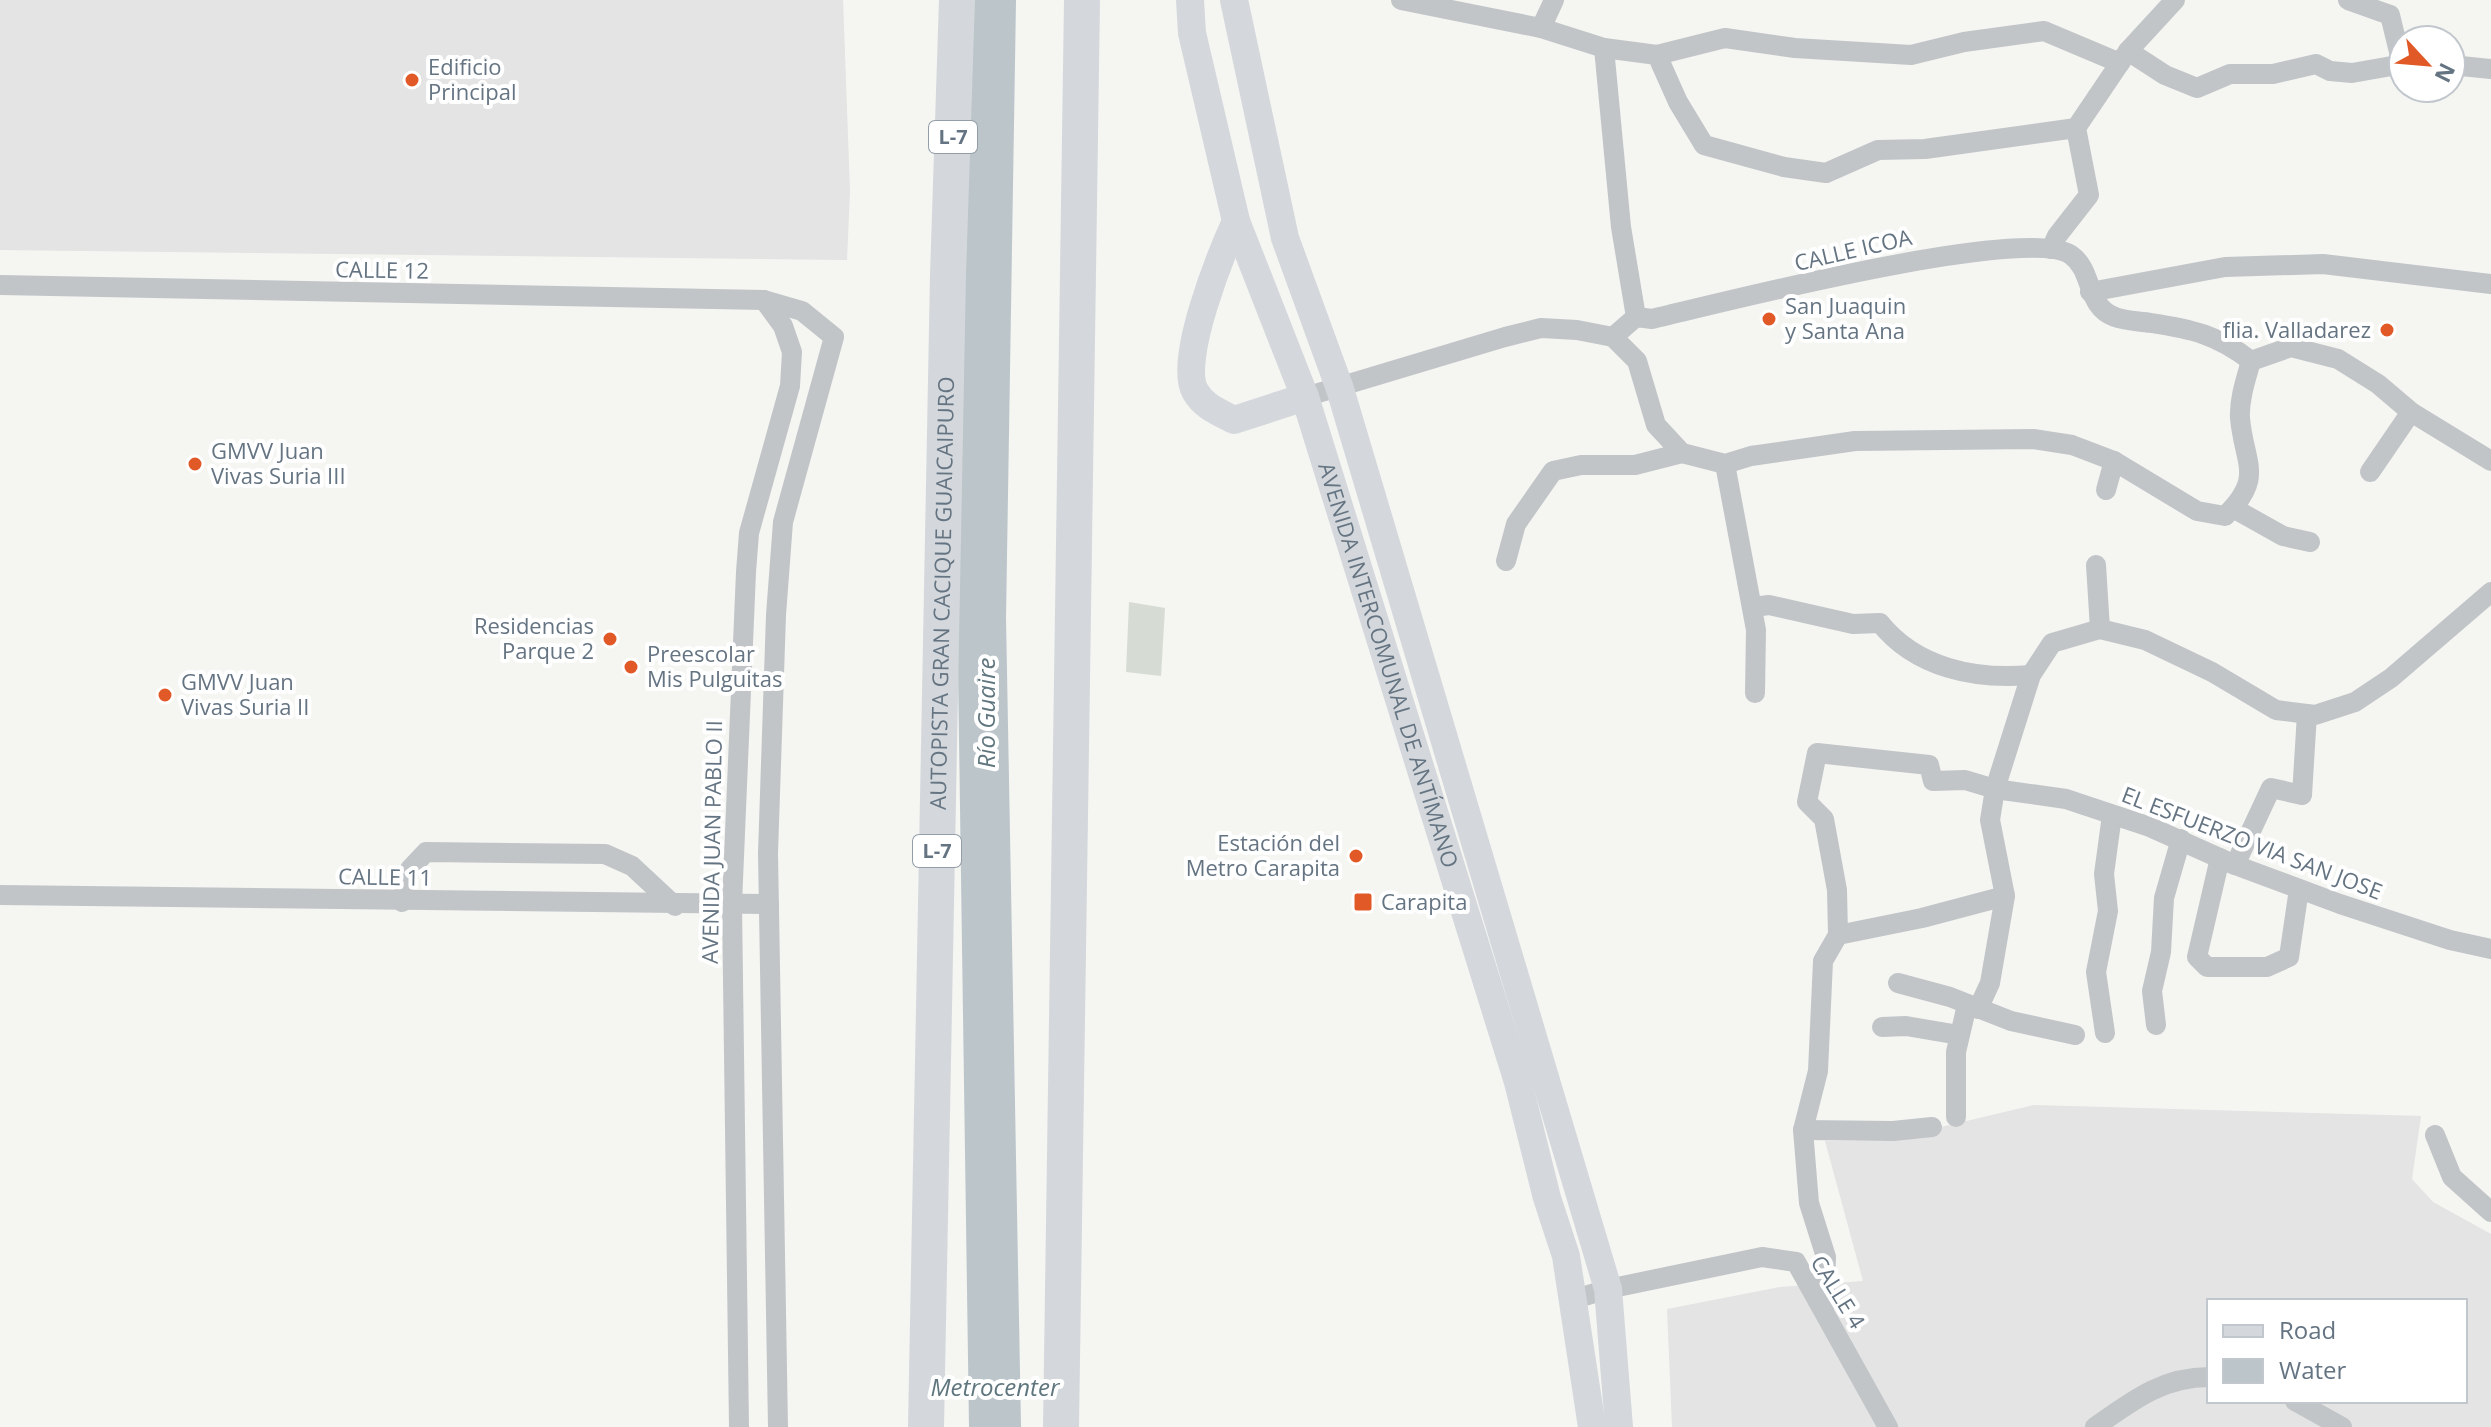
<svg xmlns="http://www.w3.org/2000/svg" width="2491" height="1427" viewBox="0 0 2491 1427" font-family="'Open Sans',sans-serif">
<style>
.built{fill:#e3e4e3;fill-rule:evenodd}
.green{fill:#d6dcd3}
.water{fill:#bbc5ca}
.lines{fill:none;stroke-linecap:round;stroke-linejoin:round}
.street{stroke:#c1c5c8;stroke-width:20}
.secondary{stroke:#d4d8dc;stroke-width:28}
.highway{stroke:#d4d8dc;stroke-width:36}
.poi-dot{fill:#e05927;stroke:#fff;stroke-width:3}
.labels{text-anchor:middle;stroke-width:8;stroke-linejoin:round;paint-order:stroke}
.shield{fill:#fff;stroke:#939ea8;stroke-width:2}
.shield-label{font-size:20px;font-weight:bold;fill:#657482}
.poi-label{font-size:22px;fill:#657482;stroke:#fff;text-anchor:start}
.street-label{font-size:22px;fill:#657482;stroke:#fff}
.water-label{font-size:24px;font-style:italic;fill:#60767f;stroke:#fff}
</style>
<rect width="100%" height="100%" fill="#f5f5f2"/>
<g class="built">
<path d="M0 0H843L850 191 847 260 0 250Z"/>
<path d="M2034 1105 2421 1116 2412 1179 2433 1202 2491 1234V1427H1672L1667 1309 1780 1287 1863 1281 1825 1141H1882ZM2209 1301H2465V1401H2209Z"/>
</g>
<path class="green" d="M1129 602 1165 608 1161 676 1126 672Z"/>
<path class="water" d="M971 0H1016L1006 618 1021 1427H969L957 600Z"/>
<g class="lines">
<g class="street">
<path d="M1401 0 1541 28 1604 48 1657 55 1678 102 1704 145 1784 167 1826 173 1878 150 1925 149 2076 128 2128 51 2175 0"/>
<path d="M2348 0 2390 15 2399 52 2403 54"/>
<path d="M1541 28 1554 0"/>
<path d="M1604 48 1621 227 1636 317"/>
<path d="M2128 51 2165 75 2197 88 2230 74H2273L2316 64 2330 71 2352 73 2403 64"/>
<path d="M1657 55 1725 38 1795 48 1911 55 1964 42 2044 31 2120 63"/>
<path d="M2451 65 2491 69"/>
<path d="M2051 249 2057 236 2089 195 2076 128"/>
<path d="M0 285 764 300 802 311 834 337 783 522 776 615 768 853 778 1427"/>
<path d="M2090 292 2225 267 2323 264 2491 284"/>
<path d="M1613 337 1636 317 1652 319C1717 304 2026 224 2071 255 2094 271 2085 306 2115 317 2125 321 2139 321 2151 323 2192 329 2218 335 2251 361"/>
<path d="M1305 397 1505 337 1541 328 1577 330 1613 337 1637 361 1656 425 1682 453 1725 464 1751 456 1855 441 2033 439 2072 445 2114 461 2197 511 2225 516C2265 477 2244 464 2240 418 2239 399 2246 379 2251 361L2291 347 2338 359 2378 384 2411 412 2491 461"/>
<path d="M1725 464 1756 630 1755 693"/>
<path d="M2370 472 2411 412"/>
<path d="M2106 490 2114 461"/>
<path d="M2233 508 2283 536 2310 542"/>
<path d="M1506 561 1516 524 1553 471 1581 465H1635L1682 453"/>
<path d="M2096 565 2100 629"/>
<path d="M1753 607 1769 605 1853 624 1880 623C1916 668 1975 680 2031 675"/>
<path d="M2220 858 2197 957 2207 967H2267L2289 957 2299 889"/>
<path d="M2235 865 2271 788 2302 795 2307 714"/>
<path d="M0 895 769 904"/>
<path d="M402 902 410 869 426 852 605 854 632 866 675 906"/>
<path d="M1838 935 1922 918 2005 896"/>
<path d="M1898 983 1950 997 2011 1021 2075 1035"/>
<path d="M1978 1009 1990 983 2005 896 1990 820 1995 789 2031 675 2052 643 2100 629 2145 640 2212 672 2276 710 2315 715 2355 702 2391 678 2491 592"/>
<path d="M2156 1025 2152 991 2161 952 2164 898 2181 839"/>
<path d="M1882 1027 1906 1026 1959 1035"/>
<path d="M2105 1033 2096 972 2108 911 2104 874 2112 815"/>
<path d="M1956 1117V1052L1967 1005"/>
<path d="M1803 1130 1893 1131 1932 1127"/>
<path d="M2435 1135 2452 1177 2491 1212"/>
<path d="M1575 1299 1608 1289 1762 1257 1796 1262 1888 1427"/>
<path d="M1824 1309 1826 1257 1809 1203 1803 1130 1818 1071 1823 961 1838 935 1837 890 1824 819 1807 802 1817 753 1929 765 1933 781 1965 780 1995 789 2066 799 2150 827 2235 865 2340 904 2450 940 2491 949"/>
<path d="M2295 1401 2342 1427"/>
<path d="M739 1427 732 904 746 572 749 533 790 386 792 352 783 326 764 300"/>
<path d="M2095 1427C2132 1401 2162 1377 2209 1377"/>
</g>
<g class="secondary">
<path id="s1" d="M1190 0 1192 33 1236 221 1305 397 1518 1082 1547 1198 1566 1256 1592 1427"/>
<path d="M1234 0 1285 238 1340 389 1608 1289 1619 1427"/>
<path d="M1236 221C1221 254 1178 360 1195 391 1204 407 1219 412 1234 420L1305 397"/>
</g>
<g class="highway">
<path id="s2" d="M926 1427 948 275 957 0"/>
<path d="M1061 1427 1082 0"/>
</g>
</g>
<g class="poi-dot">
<circle cx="412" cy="80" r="8"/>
<circle cx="1769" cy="319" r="8"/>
<circle cx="2387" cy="330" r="8"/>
<circle cx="195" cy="464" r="8"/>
<circle cx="610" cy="639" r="8"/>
<circle cx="631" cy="667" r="8"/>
<circle cx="165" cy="695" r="8"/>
<circle cx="1356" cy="856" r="8"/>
<rect x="1353" y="892" width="20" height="20" rx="4"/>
</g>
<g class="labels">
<g class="shield">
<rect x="929" y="121" width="48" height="32" rx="6"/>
<rect x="913" y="835" width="48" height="32" rx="6"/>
</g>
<g class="shield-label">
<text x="953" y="144">L-7</text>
<text x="937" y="858">L-7</text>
</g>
<g class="poi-label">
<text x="428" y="75">Edificio<tspan x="428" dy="25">Principal</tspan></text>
<text x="1785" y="314">San Juaquin<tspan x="1785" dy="25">y Santa Ana</tspan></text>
<text x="2371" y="338" text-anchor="end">flia. Valladarez</text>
<text x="211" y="459">GMVV Juan<tspan x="211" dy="25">Vivas Suria III</tspan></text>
<text x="594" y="634" text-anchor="end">Residencias<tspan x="594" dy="25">Parque 2</tspan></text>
<text x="647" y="662">Preescolar<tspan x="647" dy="25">Mis Pulguitas</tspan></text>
<text x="181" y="690">GMVV Juan<tspan x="181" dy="25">Vivas Suria II</tspan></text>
<text x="1340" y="851" text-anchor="end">Estación del<tspan x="1340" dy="25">Metro Carapita</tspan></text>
<text x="1381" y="910">Carapita</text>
</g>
<g class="street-label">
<text transform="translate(1853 250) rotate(-13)" y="8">CALLE ICOA</text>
<text transform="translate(382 270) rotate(1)" y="8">CALLE 12</text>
<text dy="8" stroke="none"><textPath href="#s2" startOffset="834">AUTOPISTA GRAN CACIQUE GUAICAIPURO</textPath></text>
<text dy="8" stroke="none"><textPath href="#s1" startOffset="696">AVENIDA INTERCOMUNAL DE ANTÍMANO</textPath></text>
<text transform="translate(712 842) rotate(-89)" y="8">AVENIDA JUAN PABLO II</text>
<text transform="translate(2252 843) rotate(21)" y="8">EL ESFUERZO VIA SAN JOSE</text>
<text transform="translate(385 877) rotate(1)" y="8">CALLE 11</text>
<text transform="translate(1838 1292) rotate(58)" y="8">CALLE 4</text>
</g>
<g class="water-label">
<text transform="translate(987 713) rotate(-90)" y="8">Río Guaire</text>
<text x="995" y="1396">Metrocenter</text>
</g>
</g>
<rect x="2207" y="1299" width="260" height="104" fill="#ffffff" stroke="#c1c7cd" stroke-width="2"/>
<rect x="2223" y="1325" width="40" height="12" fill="#d4d8dc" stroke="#c1c7cd" stroke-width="2"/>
<text x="2279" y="1339" font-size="24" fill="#657482">Road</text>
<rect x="2223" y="1359" width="40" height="24" fill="#bbc5ca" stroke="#c1c7cd" stroke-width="2"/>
<text x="2279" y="1379" font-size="24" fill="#657482">Water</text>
<g transform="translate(2427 64) rotate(116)"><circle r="38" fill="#ffffff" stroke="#c1c7cd" stroke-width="2"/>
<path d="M0-6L14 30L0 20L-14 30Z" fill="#e05927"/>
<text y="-12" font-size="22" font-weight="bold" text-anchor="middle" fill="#657482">N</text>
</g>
</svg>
